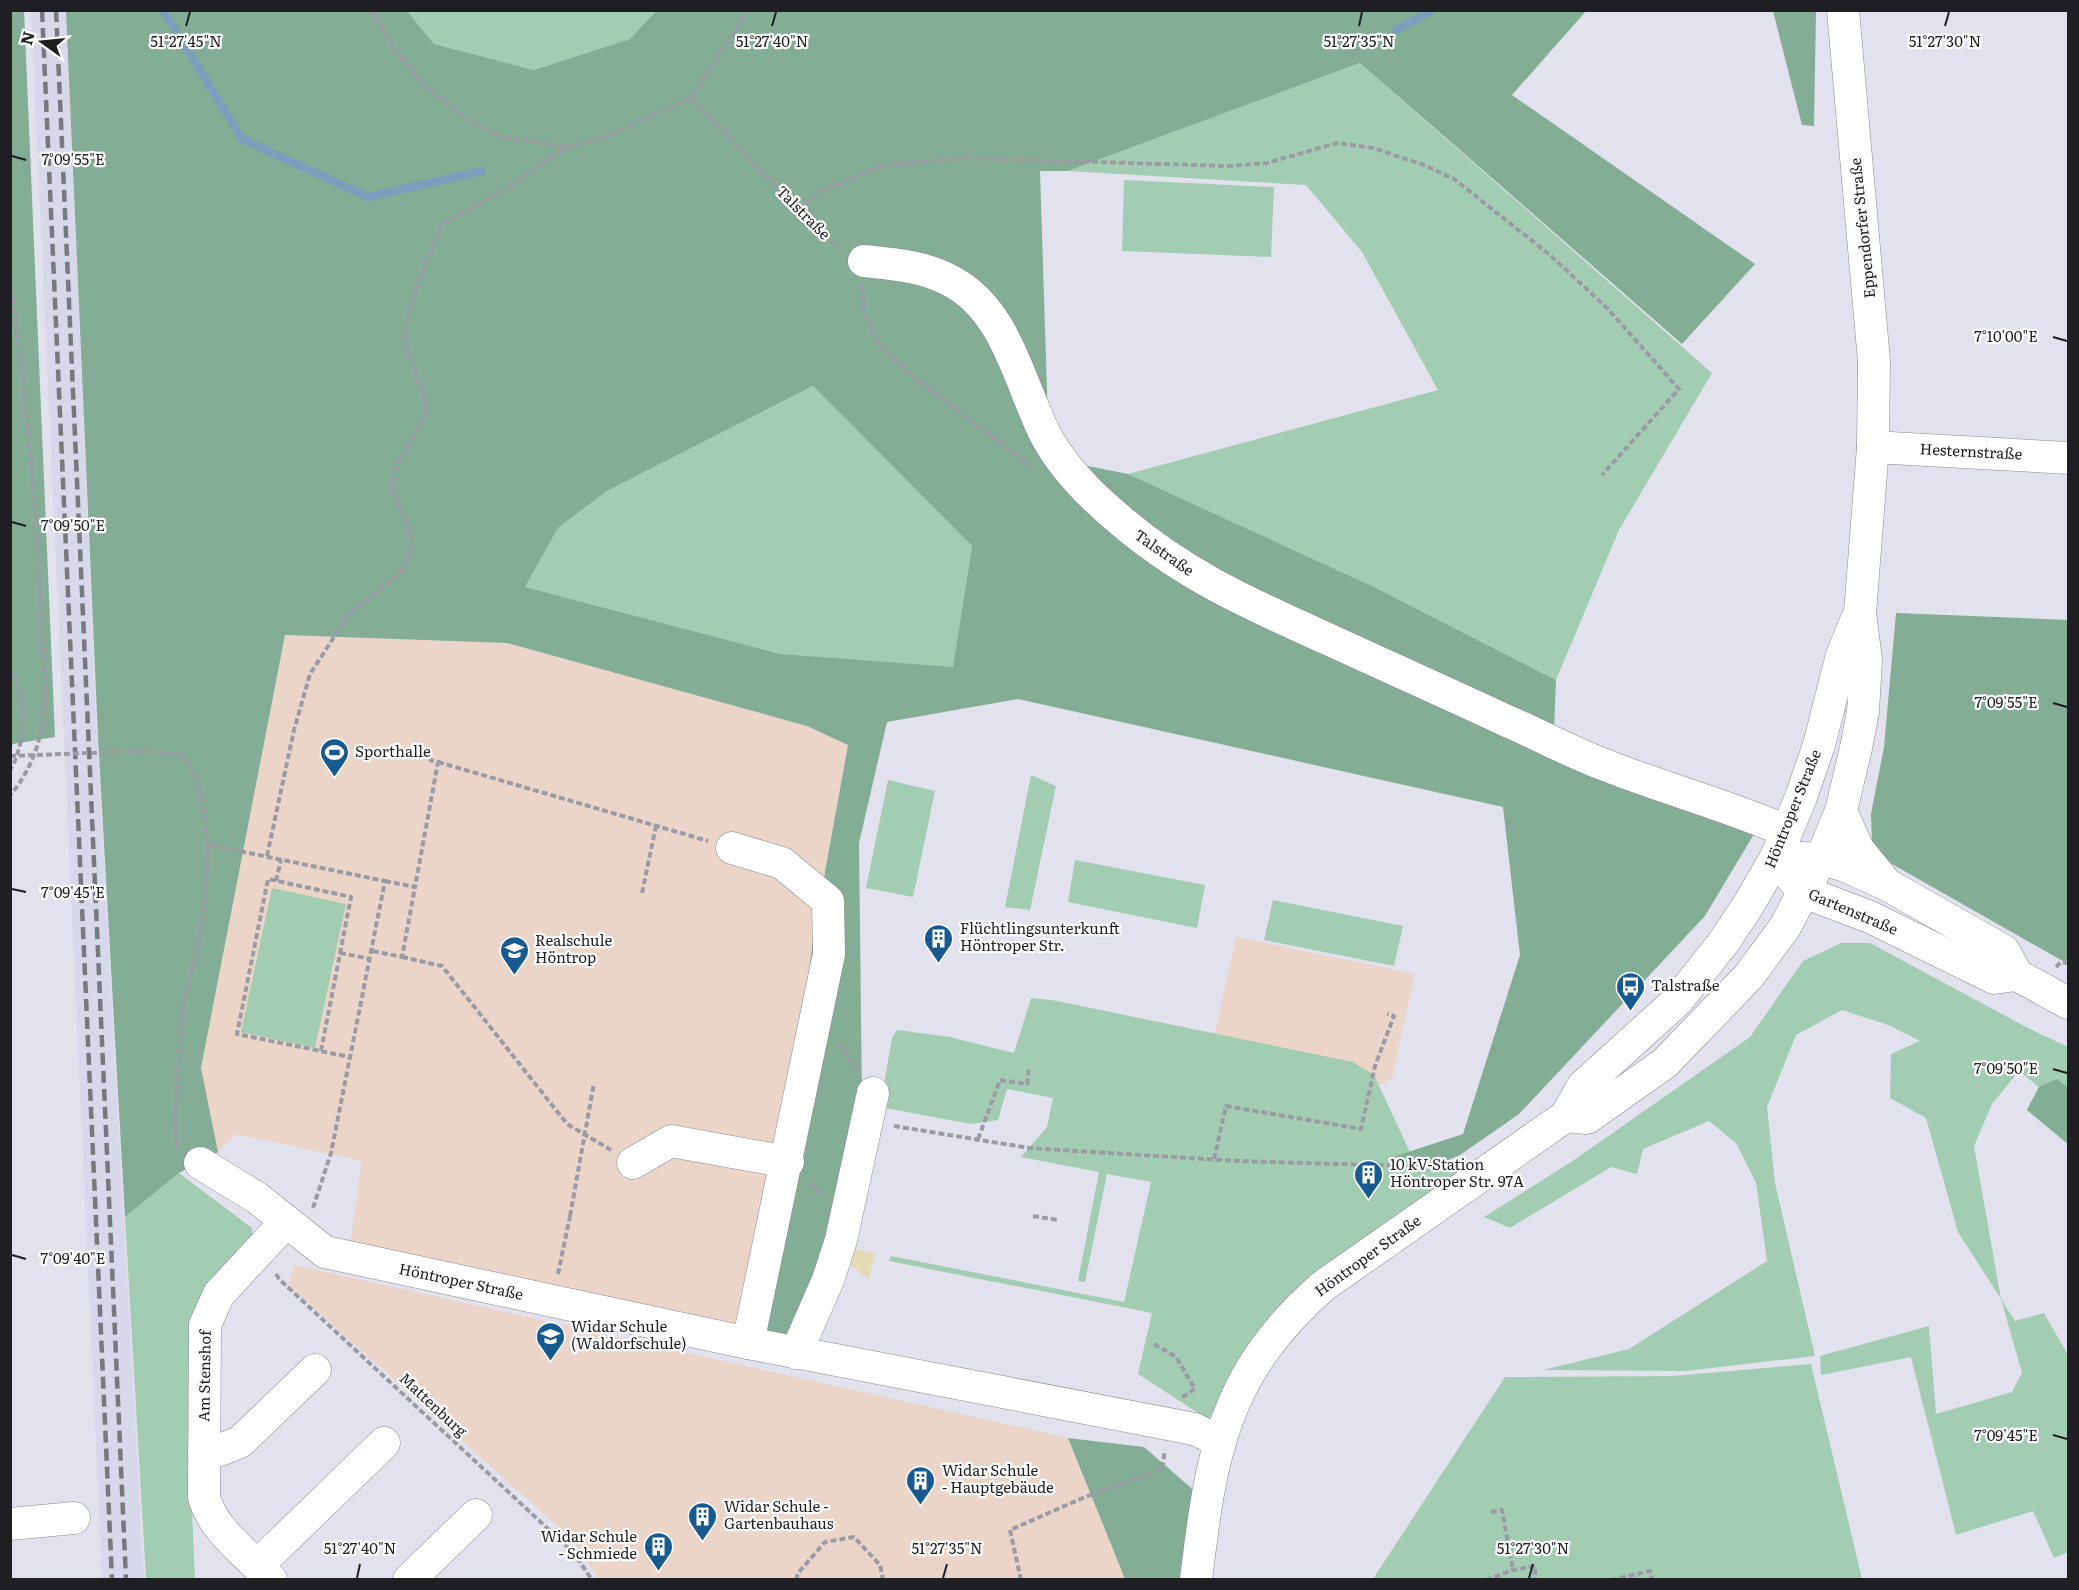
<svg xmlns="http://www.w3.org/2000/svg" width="2079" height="1590" viewBox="0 0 2079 1590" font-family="Literata,serif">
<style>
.built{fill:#d8d8eb}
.education{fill:#ebd5c8}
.green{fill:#a2cdb2}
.forest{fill:#83ad94;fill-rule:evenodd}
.sand{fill:#e4dab5}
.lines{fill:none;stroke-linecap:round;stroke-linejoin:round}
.stream{stroke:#7c9ebd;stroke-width:8}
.minor-casing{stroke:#888892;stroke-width:33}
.path{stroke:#9b9ba5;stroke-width:4;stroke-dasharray:6 3;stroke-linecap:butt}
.minor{stroke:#fff;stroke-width:32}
.rail{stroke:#78787f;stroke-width:4.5;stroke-dasharray:12 6;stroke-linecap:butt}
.path-bridge{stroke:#9b9ba5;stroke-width:4;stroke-dasharray:6 3;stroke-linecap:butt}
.ticks{fill:none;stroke:#1f1f23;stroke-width:2}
.labels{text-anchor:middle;stroke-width:4.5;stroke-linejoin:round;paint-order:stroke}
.street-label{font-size:15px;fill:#1f1f23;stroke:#fff}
.poi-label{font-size:15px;fill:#1f1f23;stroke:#fff;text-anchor:start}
.ticks-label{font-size:15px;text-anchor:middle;fill:#1f1f23;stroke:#fff;stroke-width:4.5;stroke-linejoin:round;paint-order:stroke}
</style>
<rect width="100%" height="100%" fill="#e2e2ee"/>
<path class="built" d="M31 11H66L97 737 144 1579H102Z"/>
<g class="education">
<path d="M285 635 507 643 807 726 848 745 814 933 803 1018 738 1332 350 1244 362 1161 236 1134 218 1152 201 1068Z"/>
<path d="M1236 937 1415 974 1392 1078 1376 1087 1197 1113Z"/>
<path d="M295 1265 1068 1438 1125 1579H599L572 1539 288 1285Z"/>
</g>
<g class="green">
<path d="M407 11H656L630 39 534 70 434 44Z"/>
<path d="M1360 63 1712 373 1619 530 1556 680 1372 586 1128 474 1438 390 1362 252 1306 185 1068 171Z"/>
<path d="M1124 180 1274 187 1271 257 1122 251Z"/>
<path d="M813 386 972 546 953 668 781 654 525 587 558 528 607 491Z"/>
<path d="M1031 775 1056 786 1030 910 1005 907Z"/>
<path d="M888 780 935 791 913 897 866 888Z"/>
<path d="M1075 860 1205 885 1197 928 1068 902Z"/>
<path d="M272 888 346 904 315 1048 241 1032Z"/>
<path d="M1273 900 1403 926 1394 966 1264 940Z"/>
<path d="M1841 943H1870L2028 1028 2068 1047V1144L2027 1110 2039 1087 2019 1071 1992 1104 1974 1146 2001 1299 2015 1321 2044 1313 2068 1355V1552L2054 1558 2033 1511 1956 1535 1911 1357 1821 1375 1820 1356 1929 1326 1936 1414 2012 1392 2022 1373 2001 1299 1958 1232 1926 1118 1890 1098 1891 1054 1920 1041 1888 1025 1842 1010 1796 1035 1767 1107 1775 1183 1815 1356 1686 1371 1543 1370 1629 1349 1767 1261 1756 1183 1736 1143 1709 1121 1643 1149 1637 1174 1611 1167 1510 1228 1484 1217 1574 1160 1750 1037 1803 961Z"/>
<path d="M1031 998 1052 1000 1353 1062 1374 1075 1410 1152 1395 1157 1449 1160 1463 1179 1274 1315 1250 1341 1209 1420 1138 1374 1152 1313 889 1261 891 1256 1124 1302 1151 1182 1107 1174 1085 1282 1078 1281 1099 1172 1021 1157 1047 1127 1053 1098 1007 1089 998 1120 971 1124 880 1107 892 1038 897 1030 950 1037 1014 1053Z"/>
<path d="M179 1173 252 1228 253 1242 196 1304 192 1511 195 1579H146L125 1217Z"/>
<path d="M1811 1364 1862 1579H1373L1505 1377 1673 1376Z"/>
</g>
<g class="forest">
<path d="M24 10 55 737 13 744 11 749 10 11Z"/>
<path d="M66 11H407L434 44 534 70 630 39 656 11H1586L1512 95 1755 264 1682 344 1360 63 1068 171H1040L1048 422 1078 464 1128 474 1372 586 1556 680 1554 730 1769 809 1705 916 1519 1114 1460 1155 1449 1160 1393 1157 1463 1134 1520 955 1503 807 1018 699 887 722 859 843 862 1100 842 1200 789 1342 738 1332 803 1018 814 933 848 745 807 726 507 643 285 635 201 1068 218 1152 179 1173 125 1217 98 737ZM813 386 972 546 953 667 781 654 525 587 558 528 607 491Z"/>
<path d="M1773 11H1816L1814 126 1802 125Z"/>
<path d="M1896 613 2068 620V964L1892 864 1872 845 1871 814 1884 747Z"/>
<path d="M2057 1079 2068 1088V1144L2027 1110 2039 1087Z"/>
<path d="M1068 1438 1144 1447 1197 1493 1185 1579H1125Z"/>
</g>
<path class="sand" d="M850 1248 875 1253 869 1279 851 1266Z"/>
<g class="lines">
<g class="stream">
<path d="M163 10 242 139 368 197 482 171"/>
<path d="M1396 30 1433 10"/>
</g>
<defs>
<g id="minor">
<path d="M864 261C893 264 924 266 951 281 1006 310 1019 381 1044 432 1060 464 1086 491 1113 514 1182 575 1250 604 1332 641 1391 668 1449 694 1507 721 1540 735 1572 753 1605 765 1665 789 1727 805 1786 831"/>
<path d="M1873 447 2068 458"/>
<path d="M1841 811 1858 849 1884 881"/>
<path d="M732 848 782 863 828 901 829 954 748 1343"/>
<path d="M1800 858 1821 859 1843 865 1886 884 2004 951 2017 975"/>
<path d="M1791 877 1804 892 1870 917 1994 978 2017 975 2068 1003"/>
<path d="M1566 1116 1587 1118 1665 1063 1748 977 1785 927 1821 859 1841 811 1856 748 1863 712 1866 660 1860 613 1873 447 1874 361 1843 10"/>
<path d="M200 1163 257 1198 325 1252 748 1343 1194 1429 1218 1440"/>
<path d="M633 1163 671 1141 788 1162"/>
<path d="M796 1353 828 1280 841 1240 873 1093"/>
<path d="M204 1451 220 1450 240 1442 315 1370"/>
<path d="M10 1524 74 1518"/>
<path d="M258 1565 384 1443"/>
<path d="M271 1580C247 1553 215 1533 204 1498L205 1325 219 1294 286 1222"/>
<path d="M409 1580 476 1515"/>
<path d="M1196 1580C1211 1454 1223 1374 1323 1286L1566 1116 1583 1086 1677 1001 1723 943 1749 904 1776 857 1801 797 1819 745 1842 655 1859 614"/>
</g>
</defs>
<use href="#minor" class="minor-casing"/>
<g class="path">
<path d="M372 10 395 50 425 86 464 117 498 136 567 147 601 139 691 98 748 10"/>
<path d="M691 98 797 208 840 248"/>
<path d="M797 208 825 189 884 165 965 158 1228 166 1267 163 1337 143 1373 148 1424 165 1454 179 1550 255 1607 308 1679 389 1602 475"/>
<path d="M10 280C26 389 36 501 41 611 43 652 50 699 39 739 35 757 23 781 10 795"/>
<path d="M861 286 865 315 879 344 911 375 1031 466"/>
<path d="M10 671C28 696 26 745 10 770"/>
<path d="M141 751 181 754C216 787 208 886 201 930 196 958 188 984 183 1011 179 1038 178 1066 177 1093 176 1111 173 1130 179 1147"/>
<path d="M438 762 708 841"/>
<path d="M205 844 385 881 331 1153 313 1208"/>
<path d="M267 856 294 730 310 674 349 614 399 574 410 555 412 534 393 492 395 469 428 411 403 333 418 284 442 224 506 189 567 147"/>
<path d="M276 881 281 860"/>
<path d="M385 881 415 887 438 762 429 760"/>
<path d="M642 893 656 826"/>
<path d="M373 951 402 957 415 887"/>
<path d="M340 953 371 959"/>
<path d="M402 957 442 966 567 1124 611 1150"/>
<path d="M2056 967 2061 962 2068 963"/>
<path d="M839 1044 859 1072"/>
<path d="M321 1051 351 897 268 879 237 1034 350 1057"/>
<path d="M894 1126 1029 1148 1237 1161 1445 1167"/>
<path d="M978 1139 1000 1080 1027 1084 1029 1069"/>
<path d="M1214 1159 1226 1106 1361 1129 1375 1066 1394 1016 1387 1014"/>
<path d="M810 1183 822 1194"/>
<path d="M1033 1216 1058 1220"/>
<path d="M276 1274 279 1279 574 1553 592 1580"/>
<path d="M558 1274 570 1216"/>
<path d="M1154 1344 1176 1357 1195 1389 1180 1399"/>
<path d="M1491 1512 1502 1510 1513 1570"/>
<path d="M796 1580 798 1573 825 1542 854 1537 880 1565 883 1580"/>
<path d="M1021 1580 1010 1530 1085 1497 1162 1469 1165 1450"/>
<path d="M1486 1580 1513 1570 1535 1566V1580"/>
<path d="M1611 1580 1650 1571 1652 1580"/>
</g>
<use href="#minor" class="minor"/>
<g class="rail">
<path d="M42 10 112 1580"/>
<path d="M56 10 126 1580"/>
</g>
<g class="path-bridge">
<path d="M10 756 141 751"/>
<path d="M570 1216 594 1083"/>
</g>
</g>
<path class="ticks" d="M186 26 190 12M772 26 776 12M1359 26 1362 12M1945 26 1949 12M12 156 26 160M2053 337 2067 341M12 522 26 526M2053 703 2067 707M12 889 26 892M2053 1069 2067 1073M12 1255 26 1259M2053 1435 2067 1439M357 1578 360 1564M943 1578 947 1564M1529 1578 1533 1564"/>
<defs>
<symbol id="stadium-pin" viewBox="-11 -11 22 30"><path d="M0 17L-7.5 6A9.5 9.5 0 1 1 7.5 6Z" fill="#175a8f" stroke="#fff"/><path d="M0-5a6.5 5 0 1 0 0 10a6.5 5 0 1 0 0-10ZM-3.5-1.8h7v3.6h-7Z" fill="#fff"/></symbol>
<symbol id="building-pin" viewBox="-11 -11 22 30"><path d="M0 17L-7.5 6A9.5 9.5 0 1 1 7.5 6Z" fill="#175a8f" stroke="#fff"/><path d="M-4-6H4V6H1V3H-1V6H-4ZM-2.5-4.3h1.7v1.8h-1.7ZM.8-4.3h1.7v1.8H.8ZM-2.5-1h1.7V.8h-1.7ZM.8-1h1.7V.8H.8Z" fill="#fff"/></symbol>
<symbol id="school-pin" viewBox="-11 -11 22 30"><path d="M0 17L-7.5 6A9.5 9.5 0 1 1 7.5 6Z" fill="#175a8f" stroke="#fff"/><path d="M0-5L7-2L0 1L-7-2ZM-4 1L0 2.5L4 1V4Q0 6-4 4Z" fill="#fff"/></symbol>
<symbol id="bus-pin" viewBox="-11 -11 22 30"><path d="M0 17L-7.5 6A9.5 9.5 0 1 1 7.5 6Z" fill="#175a8f" stroke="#fff"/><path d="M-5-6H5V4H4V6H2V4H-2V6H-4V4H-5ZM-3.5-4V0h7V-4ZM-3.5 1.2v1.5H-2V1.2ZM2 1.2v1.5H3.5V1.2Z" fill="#fff"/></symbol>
</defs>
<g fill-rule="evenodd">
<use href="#stadium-pin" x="318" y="736" width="33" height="45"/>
<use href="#building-pin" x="922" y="922" width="33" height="45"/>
<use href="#school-pin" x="498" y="934" width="33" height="45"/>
<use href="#bus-pin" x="1614" y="970" width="33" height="45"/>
<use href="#building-pin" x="1352" y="1158" width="33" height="45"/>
<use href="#school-pin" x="534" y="1320" width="33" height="45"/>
<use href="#building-pin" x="904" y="1464" width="33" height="45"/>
<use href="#building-pin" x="686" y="1500" width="33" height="45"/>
<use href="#building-pin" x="642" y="1530" width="33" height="45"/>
</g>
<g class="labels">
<g class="street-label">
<text transform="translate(803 213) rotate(45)" y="5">Talstraße</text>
<text transform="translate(1863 228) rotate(-96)" y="5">Eppendorfer Straße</text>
<text transform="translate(1971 452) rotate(3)" y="5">Hesternstraße</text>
<text transform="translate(1164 553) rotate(35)" y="5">Talstraße</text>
<text transform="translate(1793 809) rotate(-68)" y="5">Höntroper Straße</text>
<text transform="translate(1853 912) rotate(23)" y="5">Gartenstraße</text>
<text transform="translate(1368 1256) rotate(-36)" y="5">Höntroper Straße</text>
<text transform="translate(461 1282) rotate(12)" y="5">Höntroper Straße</text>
<text transform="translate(205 1376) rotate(-89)" y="5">Am Stenshof</text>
<text transform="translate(433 1405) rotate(43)" y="5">Mattenburg</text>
</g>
<g class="poi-label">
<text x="355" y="757">Sporthalle</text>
<text x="960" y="934">Flüchtlingsunterkunft<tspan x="960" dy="17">Höntroper Str.</tspan></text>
<text x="535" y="946">Realschule<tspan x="535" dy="17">Höntrop</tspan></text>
<text x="1651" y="991">Talstraße</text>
<text x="1390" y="1170">10 kV-Station<tspan x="1390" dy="17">Höntroper Str. 97A</tspan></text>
<text x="571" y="1332">Widar Schule<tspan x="571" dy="17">(Waldorfschule)</tspan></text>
<text x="942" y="1476">Widar Schule<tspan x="942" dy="17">- Hauptgebäude</tspan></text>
<text x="724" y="1512">Widar Schule -<tspan x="724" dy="17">Gartenbauhaus</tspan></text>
<text x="637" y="1542" text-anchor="end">Widar Schule<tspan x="637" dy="17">- Schmiede</tspan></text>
</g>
</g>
<g class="ticks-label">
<text x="186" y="47">51°27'45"N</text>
<text x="772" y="47">51°27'40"N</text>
<text x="1359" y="47">51°27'35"N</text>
<text x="1945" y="47">51°27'30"N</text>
<text x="73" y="165">7°09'55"E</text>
<text x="2006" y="342">7°10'00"E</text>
<text x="73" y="531">7°09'50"E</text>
<text x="2006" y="708">7°09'55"E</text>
<text x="73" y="898">7°09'45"E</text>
<text x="2006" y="1074">7°09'50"E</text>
<text x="73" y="1264">7°09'40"E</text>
<text x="2006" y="1441">7°09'45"E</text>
<text x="360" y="1554">51°27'40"N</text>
<text x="947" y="1554">51°27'35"N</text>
<text x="1533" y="1554">51°27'30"N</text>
</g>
<rect width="2079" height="1590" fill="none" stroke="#1f1f23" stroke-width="24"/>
<g transform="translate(42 42) rotate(285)" stroke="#ffffff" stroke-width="4.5" paint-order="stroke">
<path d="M0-4.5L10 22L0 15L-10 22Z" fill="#1f1f23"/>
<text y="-9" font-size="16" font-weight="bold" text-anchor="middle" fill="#1f1f23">N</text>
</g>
</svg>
